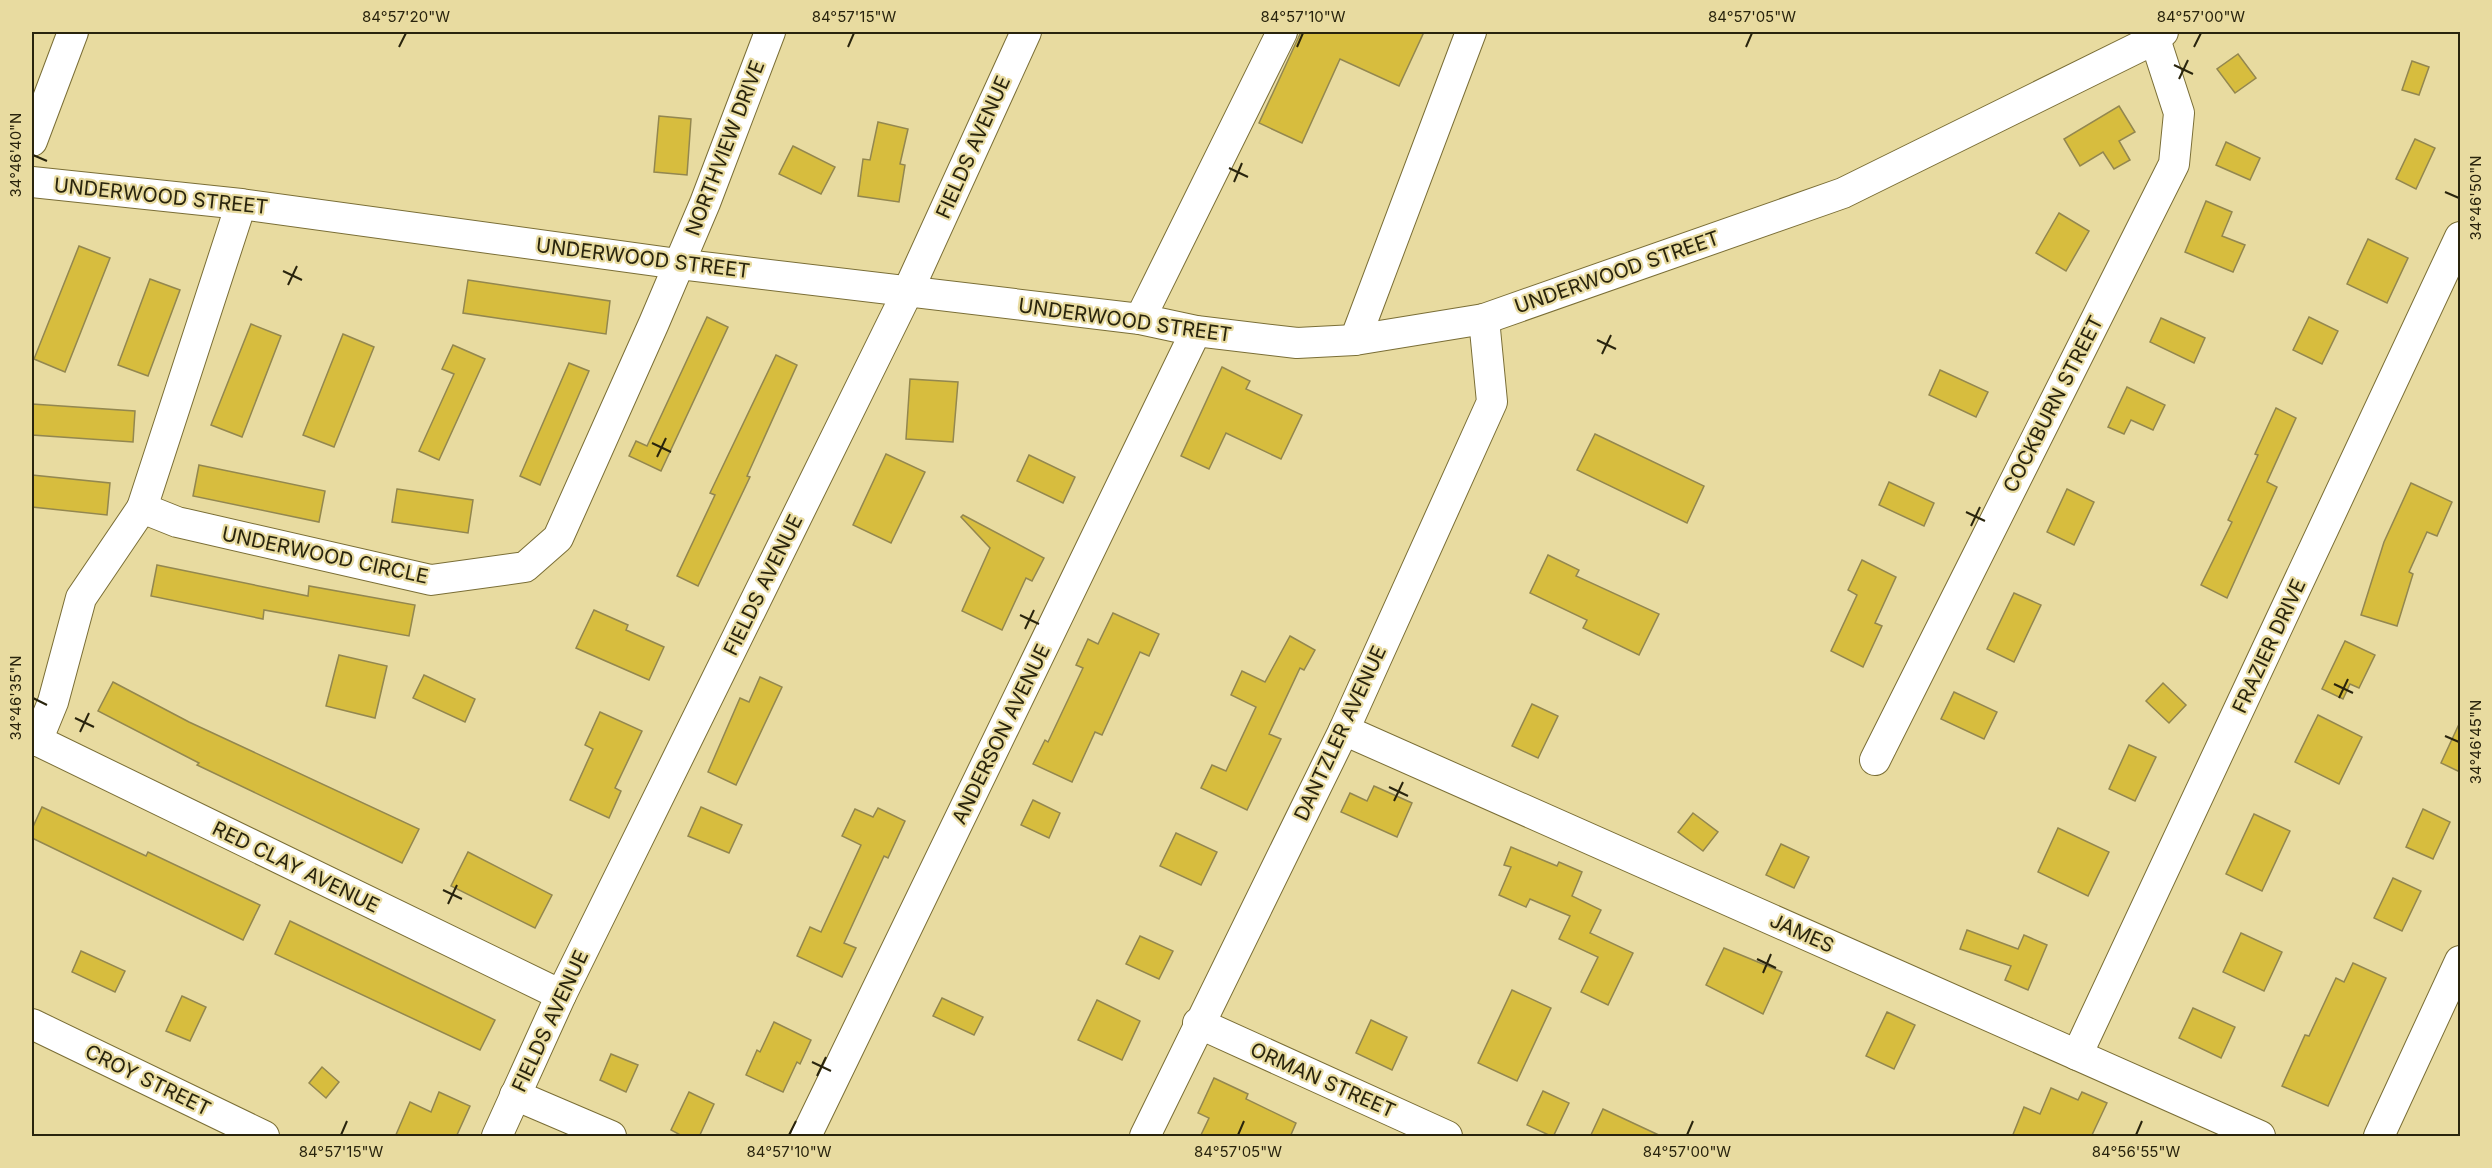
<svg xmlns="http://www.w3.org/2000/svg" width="2492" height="1168" viewBox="0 0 2492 1168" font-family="Inter,sans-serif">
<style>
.building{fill:#d7bd3e;stroke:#93874f;stroke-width:1.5}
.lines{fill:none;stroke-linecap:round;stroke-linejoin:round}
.minor-casing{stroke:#7a6e36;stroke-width:32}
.minor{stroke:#fff;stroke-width:30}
.ticks{fill:none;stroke:#29240d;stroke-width:2}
.labels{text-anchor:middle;stroke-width:4.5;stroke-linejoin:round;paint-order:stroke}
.street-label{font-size:20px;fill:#29240d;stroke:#e8dba0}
.neatline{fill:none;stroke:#29240d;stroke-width:2}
.ticks-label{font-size:15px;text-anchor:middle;fill:#29240d}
</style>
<rect width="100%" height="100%" fill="#e8dba0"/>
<g class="building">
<path d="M1301 32H1424L1399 86 1340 59 1302 143 1259 123Z"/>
<path d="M2238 54 2256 78 2235 93 2217 69Z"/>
<path d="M2412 61 2429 67 2419 95 2402 90Z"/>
<path d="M2119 106 2135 132 2119 141 2130 160 2114 169 2103 152 2080 166 2064 139Z"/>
<path d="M659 116 691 119 687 175 654 172Z"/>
<path d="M878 122 908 129 900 164 905 165 899 202 858 196 863 159 870 160Z"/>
<path d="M2415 139 2435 148 2416 189 2396 179Z"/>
<path d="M2226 142 2260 158 2250 180 2216 165Z"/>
<path d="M793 146 835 167 821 194 779 174Z"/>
<path d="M2206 201 2232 212 2222 236 2245 245 2233 272 2185 252Z"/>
<path d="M2059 213 2089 231 2066 271 2036 253Z"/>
<path d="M2368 239 2408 258 2387 303 2347 284Z"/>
<path d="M79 246 110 258 65 372 34 359Z"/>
<path d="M150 279 180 290 148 376 118 365Z"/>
<path d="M468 280 610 301 606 334 463 313Z"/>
<path d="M707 317 728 327 661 471 629 456 636 441 647 446Z"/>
<path d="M2309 317 2338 331 2322 364 2293 350Z"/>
<path d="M2161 318 2205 338 2194 363 2150 342Z"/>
<path d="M251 324 281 336 242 437 211 425Z"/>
<path d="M343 334 374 347 334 447 303 435Z"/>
<path d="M453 345 485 359 439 460 419 451 454 374 442 369Z"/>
<path d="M776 355 797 365 747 476 750 477 698 586 677 576 715 495 710 493Z"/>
<path d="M569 363 589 371 540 485 520 476Z"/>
<path d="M1222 367 1250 381 1246 389 1302 415 1281 459 1226 433 1209 469 1181 456Z"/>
<path d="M1940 370 1988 392 1976 417 1929 395Z"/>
<path d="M910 379 958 382 953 442 906 439Z"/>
<path d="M2127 387 2165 405 2153 430 2131 420 2124 434 2108 427Z"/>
<path d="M32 404 135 411 133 442 32 435Z"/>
<path d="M2276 408 2296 418 2267 482 2277 487 2227 598 2201 585 2232 522 2228 520 2258 455 2255 454Z"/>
<path d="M1595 434 1704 486 1687 523 1577 470Z"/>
<path d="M886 454 925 472 891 543 853 525Z"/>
<path d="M1029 455 1075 477 1063 503 1017 481Z"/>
<path d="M199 465 325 491 319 522 193 496Z"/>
<path d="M32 475 110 483 107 515 32 507Z"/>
<path d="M1889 482 1934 503 1924 526 1879 505Z"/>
<path d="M2411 483 2452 502 2437 536 2427 532 2409 572 2413 574 2397 626 2361 615 2384 542Z"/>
<path d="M397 489 473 500 468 533 392 522Z"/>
<path d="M2067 489 2094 502 2074 545 2047 532Z"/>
<path d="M963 515 1044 558 1032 581 1026 578 1002 630 962 611 990 548 961 517Z"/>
<path d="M1548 555 1579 570 1576 576 1659 614 1639 655 1583 628 1587 620 1530 593Z"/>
<path d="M1862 560 1896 577 1875 623 1882 626 1863 667 1831 651 1857 595 1848 590Z"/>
<path d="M157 565 308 596 309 586 415 605 409 636 264 610 263 619 151 596Z"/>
<path d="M2014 593 2041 605 2014 662 1987 649Z"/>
<path d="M594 610 628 625 626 630 664 647 649 680 576 648Z"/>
<path d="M1113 613 1159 634 1149 656 1140 652 1102 735 1095 732 1072 782 1033 764 1045 740 1048 742 1083 668 1076 665 1088 639 1098 644Z"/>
<path d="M1290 636 1315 650 1304 670 1300 668 1269 734 1281 739 1247 810 1201 788 1212 765 1226 771 1256 707 1231 695 1242 671 1265 682Z"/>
<path d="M2345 641 2375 655 2359 688 2350 684 2343 699 2322 689Z"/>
<path d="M339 655 387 666 375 718 326 706Z"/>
<path d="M424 675 475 699 465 722 413 698Z"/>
<path d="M760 677 782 687 736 785 708 772 740 698 749 702Z"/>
<path d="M113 682 189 722 419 829 402 863 197 765 199 763 98 711Z"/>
<path d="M2163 683 2186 705 2169 723 2146 701Z"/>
<path d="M1954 692 1997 712 1984 739 1941 719Z"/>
<path d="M1532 704 1558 716 1538 758 1512 746Z"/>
<path d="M600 712 642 731 615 788 621 791 609 818 570 800 593 749 585 745Z"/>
<path d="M2318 715 2362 737 2339 784 2295 762Z"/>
<path d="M2460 722V772L2441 763Z"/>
<path d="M2129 745 2156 757 2135 801 2109 789Z"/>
<path d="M1374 786 1412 803 1397 837 1341 812 1350 793 1367 801Z"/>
<path d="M1033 800 1060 813 1049 838 1021 825Z"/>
<path d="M42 807 146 856 148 852 260 905 243 940 32 838V829Z"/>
<path d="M701 807 742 825 729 853 688 836Z"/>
<path d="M878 808 905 821 888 858 884 856 844 943 856 948 842 977 797 956 810 927 821 932 861 845 842 836 855 809 873 817Z"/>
<path d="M2423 809 2450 822 2433 859 2406 847Z"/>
<path d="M1693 813 1718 832 1703 851 1678 832Z"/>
<path d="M2254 814 2290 831 2262 891 2226 874Z"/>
<path d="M2058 828 2109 852 2088 896 2038 872Z"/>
<path d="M1176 833 1217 852 1201 885 1160 866Z"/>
<path d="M1781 844 1809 857 1794 888 1766 875Z"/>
<path d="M1511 847 1557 866 1559 862 1582 872 1572 896 1601 910 1590 933 1633 953 1608 1005 1581 992 1598 957 1559 939 1570 916 1530 899 1526 907 1499 895 1511 867 1504 865Z"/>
<path d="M468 852 552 895 535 928 451 886Z"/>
<path d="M2393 878 2421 891 2402 931 2374 918Z"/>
<path d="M290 921 495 1020 480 1050 275 954Z"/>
<path d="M1967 930 2018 949 2024 935 2047 945 2028 990 2005 980 2011 966 1960 949Z"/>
<path d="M2241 933 2282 952 2264 991 2223 972Z"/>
<path d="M1140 936 1173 951 1159 979 1126 964Z"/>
<path d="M1724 948 1782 972 1763 1014 1706 985Z"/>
<path d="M81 951 125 971 115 992 72 972Z"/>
<path d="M2353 963 2386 978 2328 1106 2282 1086 2305 1035 2309 1036 2336 978 2344 982Z"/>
<path d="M1512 990 1551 1008 1517 1081 1478 1063Z"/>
<path d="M182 996 206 1007 190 1041 166 1031Z"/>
<path d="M942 998 983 1017 974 1035 933 1016Z"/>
<path d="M1097 1000 1140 1021 1122 1060 1078 1040Z"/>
<path d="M2193 1008 2235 1027 2221 1058 2179 1038Z"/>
<path d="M1887 1012 1915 1025 1894 1069 1866 1056Z"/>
<path d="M1371 1020 1407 1037 1392 1070 1356 1053Z"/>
<path d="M774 1022 811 1040 800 1064 797 1062 783 1092 746 1075 757 1050 760 1052Z"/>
<path d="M611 1054 638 1065 626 1092 600 1080Z"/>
<path d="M322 1067 339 1082 326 1098 309 1083Z"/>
<path d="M1214 1078 1248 1094 1246 1099 1296 1123 1290 1137H1200L1209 1118 1198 1113Z"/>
<path d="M2051 1088 2078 1100 2082 1092 2107 1103 2091 1137H2012L2024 1107 2040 1114Z"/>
<path d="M1543 1091 1569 1103 1553 1137 1527 1125Z"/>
<path d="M439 1092 470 1106 456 1137H395L410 1102 431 1112Z"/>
<path d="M689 1092 714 1104 699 1137H684L671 1130Z"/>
<path d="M1603 1109 1663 1137H1590Z"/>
</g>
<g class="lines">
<defs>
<g id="minor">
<path d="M32 141 73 32"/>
<path d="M32 182 241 204 678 264 1140 319 1196 331 1297 343 1355 340 1484 319 1843 193 2155 39 2163 32"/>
<path d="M241 204 142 508 177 522 431 580 525 567 558 538 654 323 705 203 770 32"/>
<path d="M1140 319 1282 32"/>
<path d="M1355 340 1471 32"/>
<path d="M1344 730 2260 1136"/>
<path d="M32 738 561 995"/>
<path d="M37 741 53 702 81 598 142 508"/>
<path d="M1875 760 2174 164 2179 113 2155 39"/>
<path d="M1198 1023 1447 1136"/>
<path d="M32 1024 264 1136"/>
<path d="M2077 1055 2460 237"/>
<path d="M515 1095 611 1136"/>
<path d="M497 1136 561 995 908 291 1026 32"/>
<path d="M806 1136 1196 331"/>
<path d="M1145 1136 1344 730 1492 402 1484 319"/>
<path d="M2379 1136 2460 961"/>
</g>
</defs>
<use href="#minor" class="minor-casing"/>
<use href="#minor" class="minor"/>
</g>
<path class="ticks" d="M399 47 406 33M848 47 854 33M1297 47 1303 33M1746 47 1752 33M2194 47 2201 33M2174 65 2193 74M2179 79 2188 60M33 155 47 161M1229 168 1248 177M1234 182 1242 163M2445 192 2459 198M283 271 302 280M288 285 297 266M1597 340 1616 349M1602 354 1611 335M652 443 671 452M657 457 666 438M1966 512 1985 521M1971 526 1980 507M1020 615 1039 624M1025 629 1034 610M2334 684 2353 693M33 698 47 705M2339 698 2348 679M75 718 94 727M80 732 89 713M2445 736 2459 742M1389 787 1408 796M1394 801 1403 782M443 890 462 899M448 904 457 885M1757 959 1776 968M1763 973 1771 954M812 1062 831 1071M817 1076 826 1057M341 1135 347 1121M789 1135 796 1121M1238 1135 1244 1121M1687 1135 1693 1121M2136 1135 2142 1121"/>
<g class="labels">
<g class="street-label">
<text transform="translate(973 147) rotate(-66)" y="7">FIELDS AVENUE</text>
<text transform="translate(725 148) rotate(-69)" y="7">NORTHVIEW DRIVE</text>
<text transform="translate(161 196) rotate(6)" y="7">UNDERWOOD STREET</text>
<text transform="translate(643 258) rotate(7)" y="7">UNDERWOOD STREET</text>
<text transform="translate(1617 272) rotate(-19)" y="7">UNDERWOOD STREET</text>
<text transform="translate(1125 320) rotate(8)" y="7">UNDERWOOD STREET</text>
<text transform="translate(2053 404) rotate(-63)" y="7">COCKBURN STREET</text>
<text transform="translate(325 555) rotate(12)" y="7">UNDERWOOD CIRCLE</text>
<text transform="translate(763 585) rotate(-64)" y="7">FIELDS AVENUE</text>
<text transform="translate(2269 646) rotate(-65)" y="7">FRAZIER DRIVE</text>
<text transform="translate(1340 733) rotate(-65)" y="7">DANTZLER AVENUE</text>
<text transform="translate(1001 734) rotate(-64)" y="7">ANDERSON AVENUE</text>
<text transform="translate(296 867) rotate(26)" y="7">RED CLAY AVENUE</text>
<text transform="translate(1802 933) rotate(24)" y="7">JAMES</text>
<text transform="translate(550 1021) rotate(-65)" y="7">FIELDS AVENUE</text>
<text transform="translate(148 1080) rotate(26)" y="7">CROY STREET</text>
<text transform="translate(1323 1080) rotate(24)" y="7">ORMAN STREET</text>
</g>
</g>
<rect width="2492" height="1168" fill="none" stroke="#e8dba0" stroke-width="66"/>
<rect x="33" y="33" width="2426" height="1102" class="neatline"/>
<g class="ticks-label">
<text x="406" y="22">84°57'20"W</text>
<text x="854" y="22">84°57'15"W</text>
<text x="1303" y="22">84°57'10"W</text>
<text x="1752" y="22">84°57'05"W</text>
<text x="2201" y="22">84°57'00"W</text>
<text transform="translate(16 155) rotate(-90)" y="5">34°46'40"N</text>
<text transform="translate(2476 198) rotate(-90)" y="5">34°46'50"N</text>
<text transform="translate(16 698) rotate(-90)" y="5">34°46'35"N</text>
<text transform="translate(2476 742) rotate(-90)" y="5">34°46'45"N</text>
<text x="341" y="1157">84°57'15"W</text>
<text x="789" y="1157">84°57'10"W</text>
<text x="1238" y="1157">84°57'05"W</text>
<text x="1687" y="1157">84°57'00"W</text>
<text x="2136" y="1157">84°56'55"W</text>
</g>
</svg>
